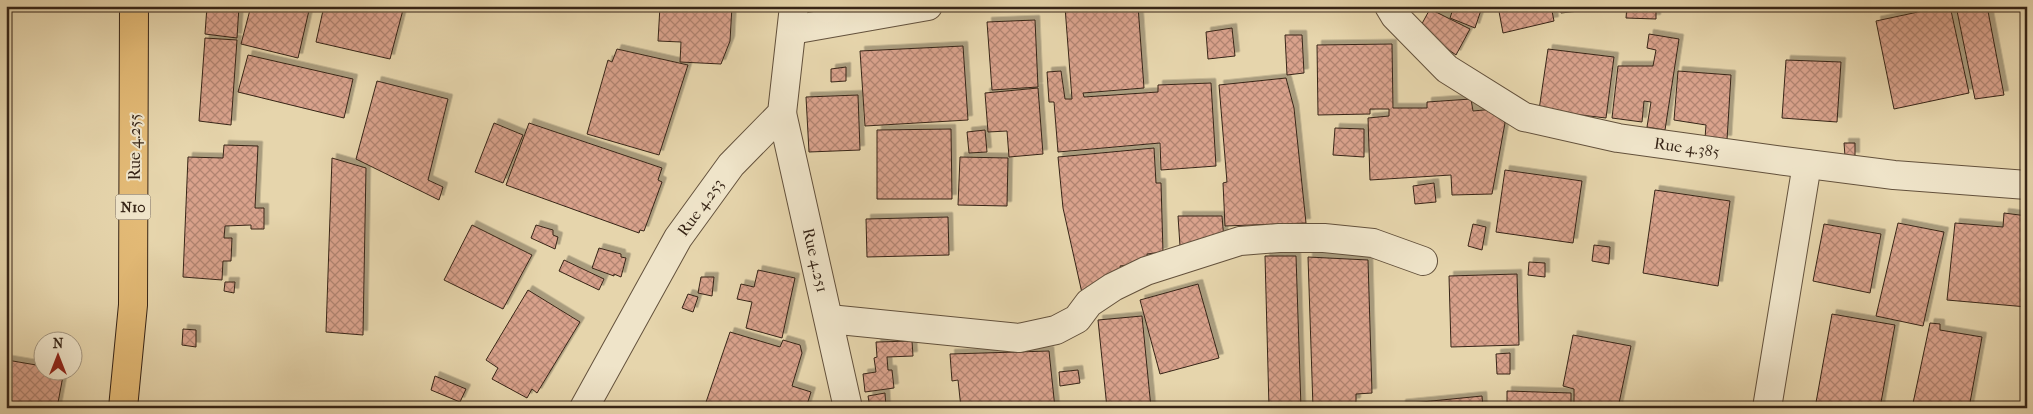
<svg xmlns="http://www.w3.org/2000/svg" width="2033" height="414" viewBox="0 0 2033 414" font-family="'IM FELL French Canon',serif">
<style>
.building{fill:url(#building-cross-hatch);stroke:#372517;filter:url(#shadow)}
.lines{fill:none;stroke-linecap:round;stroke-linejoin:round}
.minor-casing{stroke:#63513c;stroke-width:30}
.highway-casing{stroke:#372517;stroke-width:30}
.minor{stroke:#efe4c9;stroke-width:28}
.highway{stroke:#e3ba76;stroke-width:28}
.labels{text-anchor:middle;stroke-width:4;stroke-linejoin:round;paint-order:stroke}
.shield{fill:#efe4c9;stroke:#6e5e4c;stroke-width:1}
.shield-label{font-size:15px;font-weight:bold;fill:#372517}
.street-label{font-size:16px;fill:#372517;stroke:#efe4c9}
</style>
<defs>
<pattern id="building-cross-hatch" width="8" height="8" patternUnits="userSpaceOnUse" patternTransform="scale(1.25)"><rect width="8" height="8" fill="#d9a28c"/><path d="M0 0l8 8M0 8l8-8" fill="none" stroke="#b18471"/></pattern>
<filter id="shadow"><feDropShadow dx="4.5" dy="-4.5" stdDeviation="0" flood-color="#0004"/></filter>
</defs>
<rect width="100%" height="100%" fill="#e6d5ac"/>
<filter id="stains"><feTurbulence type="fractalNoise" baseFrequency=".004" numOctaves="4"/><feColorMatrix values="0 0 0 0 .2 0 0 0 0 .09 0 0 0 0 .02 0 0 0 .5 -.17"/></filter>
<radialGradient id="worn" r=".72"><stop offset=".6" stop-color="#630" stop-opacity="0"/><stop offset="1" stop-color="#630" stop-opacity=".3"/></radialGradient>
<g class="building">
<path d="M207 6H239L237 38 205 34Z"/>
<path d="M251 6H310L298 58 241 44Z"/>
<path d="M324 6H404L390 59 316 42Z"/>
<path d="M660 6H732L730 41 721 64 680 62 681 42 658 41Z"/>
<path d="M1138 6 1144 88 1083 93 1084 97 1158 92V85L1211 83 1216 166 1161 170 1160 143 1058 152 1054 102H1049L1047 72 1061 71 1065 99H1072L1065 7Z"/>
<path d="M1454 6H1472L1481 10 1475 28 1450 18Z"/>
<path d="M1498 6H1551L1554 21 1503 33Z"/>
<path d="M1560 6H1578L1579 11 1561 13Z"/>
<path d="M1627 6H1656V19L1626 18Z"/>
<path d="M1946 6H1950L1969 93 1894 109 1876 21Z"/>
<path d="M1956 6H1987L2004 95 1975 99Z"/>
<path d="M1430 9 1470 29 1456 55 1419 29Z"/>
<path d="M1035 20 1038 87 992 90 987 22Z"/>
<path d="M1232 28 1235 56 1208 59 1206 32Z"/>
<path d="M1649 34 1679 39 1665 130 1647 127 1651 102 1644 101 1642 122 1612 118 1618 66H1653L1656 50 1647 48Z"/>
<path d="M1285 35H1302L1304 73 1287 75Z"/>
<path d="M205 38 237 40 231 125 199 121Z"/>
<path d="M1392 44 1393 108H1427V102L1471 99 1473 111 1495 109 1505 123 1492 194 1452 195 1451 175 1370 180 1368 118 1389 116V109H1370V114L1318 115 1317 45Z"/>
<path d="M963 46 968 120 865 126 860 51Z"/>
<path d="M617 49 688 65 659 155 587 134 608 60 612 62Z"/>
<path d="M1548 49 1614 57 1606 118 1539 110Z"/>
<path d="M248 55 353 79 344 118 238 92Z"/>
<path d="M1786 60 1841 62 1837 122 1782 118Z"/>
<path d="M846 67V81L831 82V69Z"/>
<path d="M1678 71 1731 75 1727 140 1705 138 1706 125 1674 120Z"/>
<path d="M1286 78 1294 108 1306 223 1225 226 1223 183 1227 182 1219 85Z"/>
<path d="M377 81 448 99 428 180 443 187 439 200 356 159Z"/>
<path d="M1038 88 1043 154 1009 157 1007 131 988 132 985 93Z"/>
<path d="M858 95 860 150 809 152 806 97Z"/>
<path d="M494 123 523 135 503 183 475 172Z"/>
<path d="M529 123 662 168 658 180 662 182 644 231 640 230 639 233 506 185Z"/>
<path d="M1335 128 1364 129V157L1333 155Z"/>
<path d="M951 129 952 199H877V130Z"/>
<path d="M985 130 987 152 969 153 967 132Z"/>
<path d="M1844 143H1855V157L1845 156Z"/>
<path d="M224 145 258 146 255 208H264V229H251V225L225 226 224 238H232L231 261H223L222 280 183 277 188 157 223 158Z"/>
<path d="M1154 148 1156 183H1161L1163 252 1147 254V263L1120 266 1122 275 1082 293 1063 208 1058 157Z"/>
<path d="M960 157 1008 158 1007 206 958 205Z"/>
<path d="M332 158 366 168 363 335 326 332Z"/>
<path d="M1505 170 1582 181 1573 243 1496 232Z"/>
<path d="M1434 183 1436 202 1415 204 1413 186Z"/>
<path d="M1655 190 1730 201 1718 286 1643 273Z"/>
<path d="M2004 213 2027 216V307L1947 300 1955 223 2003 227Z"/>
<path d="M1178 216H1222L1224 240 1180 246Z"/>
<path d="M948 217 949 255 867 257 866 219Z"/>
<path d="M1898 223 1944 232 1923 326 1876 316Z"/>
<path d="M1473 224 1486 227 1482 250 1468 246Z"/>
<path d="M1824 224 1881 234 1870 293 1813 281Z"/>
<path d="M472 225 532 255 503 309 444 280Z"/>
<path d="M536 225 553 230V235L558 237 555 249 531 238Z"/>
<path d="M1594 245 1610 247 1609 264 1592 261Z"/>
<path d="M599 248 621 254V257L626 258 621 277 614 274V276L592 268Z"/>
<path d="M1265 256H1296L1301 408H1269Z"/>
<path d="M1308 257 1368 260 1372 393 1356 394V402L1333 408H1313Z"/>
<path d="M564 260 604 279 599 290 559 271Z"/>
<path d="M1529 262 1545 263V277L1528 275Z"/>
<path d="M758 270 795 278 782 338 746 328 752 302 737 299 741 284 754 287Z"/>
<path d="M1517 274 1519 345 1451 347 1449 276Z"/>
<path d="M701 277H714L712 296 698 293Z"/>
<path d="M225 282H235L234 293 224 291Z"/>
<path d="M1198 284 1219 358 1160 374 1140 300Z"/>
<path d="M528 290 580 322 537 393 532 389 527 398 492 379 498 368 486 360Z"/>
<path d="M688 294 698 297 693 312 682 308Z"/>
<path d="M1832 314 1895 325 1880 408H1815Z"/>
<path d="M1142 316 1151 408H1107L1098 320Z"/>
<path d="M1930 323 1940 324V330L1982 337 1969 408H1912Z"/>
<path d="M183 329 196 330V347L182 345Z"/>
<path d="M730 332 780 347 783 340 800 345 802 353 792 386 811 392 806 408H704Z"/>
<path d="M1573 335 1631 346 1618 408H1574V389L1563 386Z"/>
<path d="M912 341 913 356 887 357 888 370H892L894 388 865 392 863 374 876 372 874 358 877 357 876 342Z"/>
<path d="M1049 351 1055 408H961L958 380 952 381 950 354Z"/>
<path d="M1510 353V374H1497L1496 354Z"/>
<path d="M7 360 42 366V372H55L54 375 63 376 57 408H6Z"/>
<path d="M1078 370 1080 383 1060 386 1059 372Z"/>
<path d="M435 376 466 389 460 402 431 390Z"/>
<path d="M1507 391 1571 393V408H1507Z"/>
<path d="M885 393 886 408H870L868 396Z"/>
<path d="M1482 396 1483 408H1401V404Z"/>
</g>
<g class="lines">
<defs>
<g id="minor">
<path d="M1389 6 1395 16 1447 69 1524 117 1618 138 1777 160 1894 175 2027 185"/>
<path d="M792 30 928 6"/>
<path d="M782 113 848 408"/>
<path d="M829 319 1019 338 1056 330 1077 319 1089 303 1113 287 1146 271 1240 241 1279 238H1324L1373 243 1423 261"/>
<path d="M584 408 678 238 731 165 782 113 794 6"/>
<path d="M1767 408 1807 164"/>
</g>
<path id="highway" d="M123 408 133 305 134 6"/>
</defs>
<use href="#minor" class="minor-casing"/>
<use href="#highway" class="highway-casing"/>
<use href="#minor" class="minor"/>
<use href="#highway" class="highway"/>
</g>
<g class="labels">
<rect class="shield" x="115.5" y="194.5" width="35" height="25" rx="4"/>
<g class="shield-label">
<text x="133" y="212">N10</text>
</g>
<g class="street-label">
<text transform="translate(134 147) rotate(-90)" y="6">Rue 4.255</text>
<text transform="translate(1687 147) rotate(8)" y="6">Rue 4.385</text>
<text transform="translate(700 207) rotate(-54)" y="6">Rue 4.253</text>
<text transform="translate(816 260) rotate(77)" y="6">Rue 4.251</text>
</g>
</g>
<rect width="2033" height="414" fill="none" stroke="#e6d5ac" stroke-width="25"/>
<rect x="8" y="8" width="2018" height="399" fill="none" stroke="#372517" stroke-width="2.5"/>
<rect x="12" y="12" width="2008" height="389" fill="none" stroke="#372517"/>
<g transform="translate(58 356)"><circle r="24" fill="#efe4c9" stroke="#a59882"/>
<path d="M0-4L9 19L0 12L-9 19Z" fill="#8f2418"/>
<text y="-8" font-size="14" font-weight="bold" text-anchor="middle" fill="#372517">N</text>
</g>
<rect width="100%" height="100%" filter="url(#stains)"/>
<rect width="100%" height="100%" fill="url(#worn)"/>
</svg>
